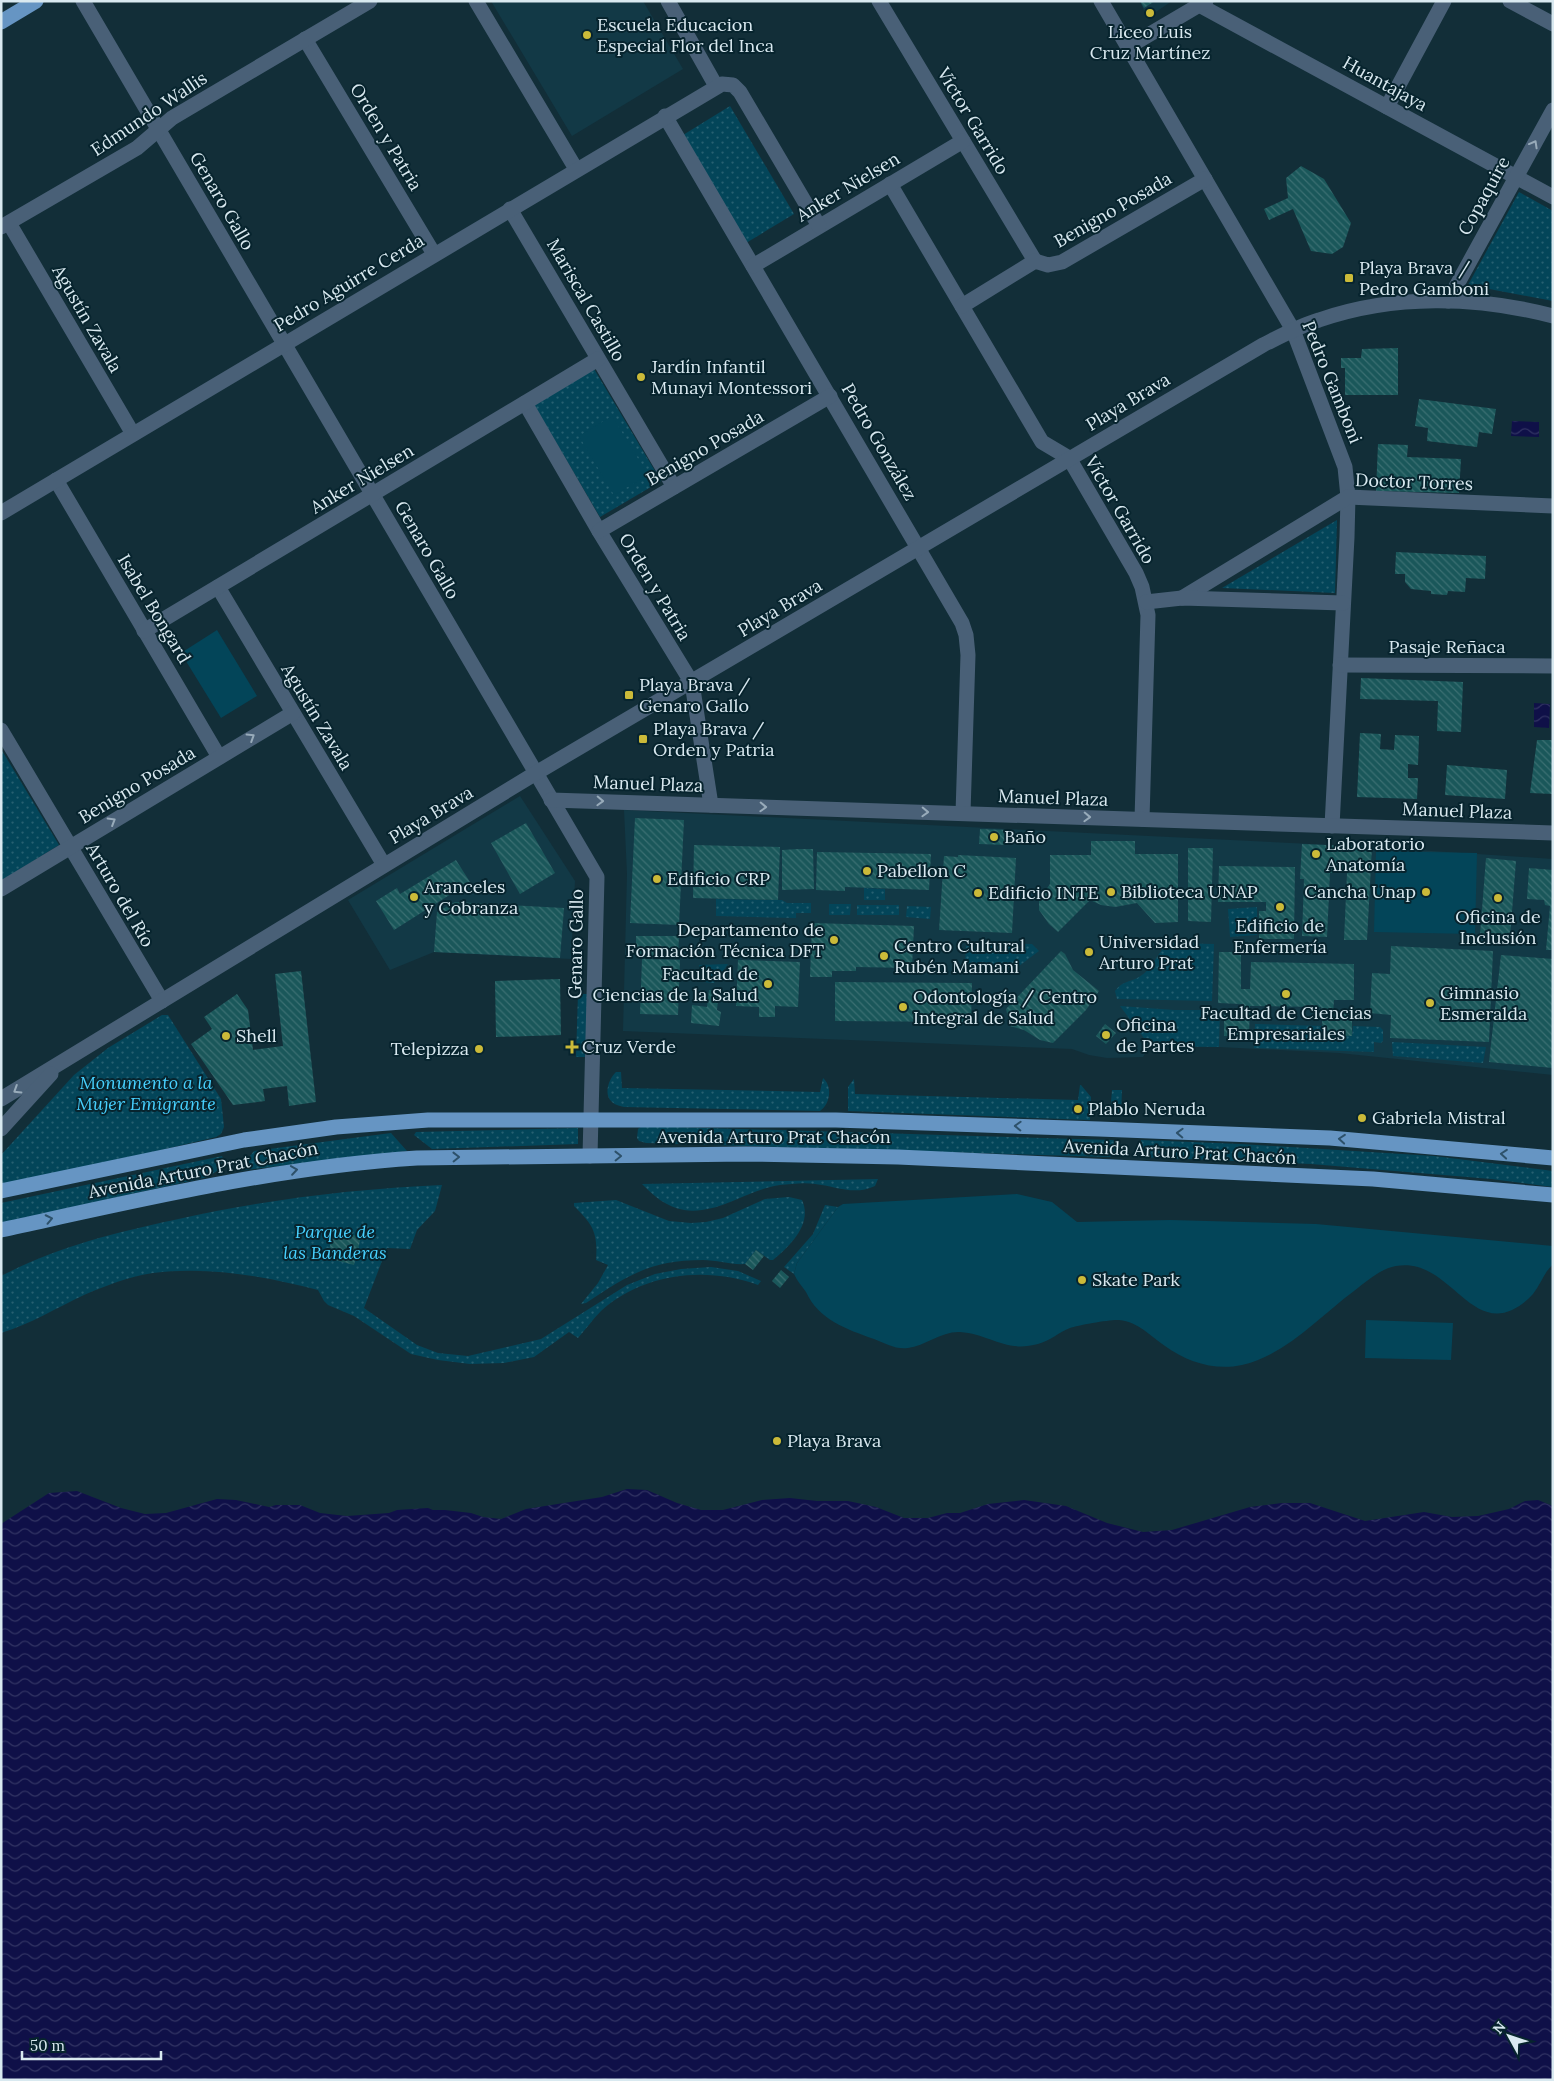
<svg xmlns="http://www.w3.org/2000/svg" width="1554" height="2081" viewBox="0 0 1554 2081" font-family="Lora,serif">
<style>
.built{fill:#123946}
.grass{fill:url(#grass-dots)}
.pitch{fill:#034559}
.water{fill:url(#water-waves)}
.building{fill:url(#building-back-hatch)}
.lines{fill:none;stroke-linecap:round;stroke-linejoin:round}
.minor{stroke:#496077;stroke-width:15}
.major{stroke:#6695c3;stroke-width:15}
.oneway{stroke:#98abba}
.oneway2{stroke:#2d516a}
.poi-dot{fill:#cbba39;stroke:#07242e;stroke-width:2}
.labels{text-anchor:middle;stroke-width:4;stroke-linejoin:round;paint-order:stroke}
.poi-label{font-size:18px;fill:#d9e9f0;stroke:#07242e;text-anchor:start}
.street-label{font-size:18px;fill:#d9e9f0;stroke:#07242e}
.park-label{font-size:18px;font-style:italic;fill:#47d0fe;stroke:#07242e}
</style>
<defs>
<pattern id="grass-dots" width="8" height="8" patternUnits="userSpaceOnUse" patternTransform="scale(1.25)"><rect width="8" height="8" fill="#034559"/><path d="M2 2h.1M6 6h.1" fill="none" stroke="#276071" stroke-width="1.8" stroke-linecap="round"/></pattern>
<pattern id="water-waves" width="16" height="10" patternUnits="userSpaceOnUse" patternTransform="scale(1.25)"><rect width="16" height="10" fill="#0f1048"/><path d="M0 5q4-4 8 0t8 0" fill="none" stroke="#313363"/></pattern>
<pattern id="building-back-hatch" width="6" height="6" patternUnits="userSpaceOnUse" patternTransform="scale(1.25)"><rect width="6" height="6" fill="#1a575a"/><path d="M-1 5l2 2M0 0l6 6M5-1l2 2" fill="none" stroke="#3b6f72"/></pattern>
</defs>
<rect width="100%" height="100%" fill="#122e38"/>
<g class="built">
<path d="M491 1H643L683 69 572 136Z"/>
<path d="M1140 1H1172L1147 18Z"/>
<path d="M520 796 575 881 571 959 434 952 390 970 348 900Z"/>
<path d="M624 810 1372 847 1553 859V1075L1339 1053 1219 1047 1150 1046 1143 1057 1107 1058 1089 1055 1072 1049 623 1031 627 874Z"/>
</g>
<g class="grass">
<path d="M730 106 794 214 746 243 683 135Z"/>
<path d="M1519 192 1553 211V301L1468 285Z"/>
<path d="M594 369 661 481 600 517 534 405Z"/>
<path d="M1337 520 1335 593 1222 588Z"/>
<path d="M1 749 59 845 1 881Z"/>
<path d="M864 888 885 889V900H864Z"/>
<path d="M716 899 782 900 787 903H811V913H796V918L716 916Z"/>
<path d="M829 904H851L850 915H829Z"/>
<rect x="857" y="905" width="42" height="10"/>
<path d="M907 906 931 907 930 919 906 917Z"/>
<path d="M1257 907V935L1230 937 1228 909Z"/>
<path d="M966 943 1032 944 1039 951 1015 969 965 968Z"/>
<path d="M1168 943 1214 944 1212 1001 1117 999 1115 991C1122 981 1130 982 1139 977 1153 969 1157 953 1168 943Z"/>
<path d="M728 964 714 983 703 982 699 965Z"/>
<path d="M578 994H590L587 1057H576Z"/>
<path d="M1120 1006 1174 1010H1220L1219 1047 1150 1046Z"/>
<path d="M162 1015H168L221 1099 224 1127 221 1134 216 1137 64 1173 1 1185V1155L74 1075 108 1048Z"/>
<path d="M1255 1024 1324 1026V1035L1352 1036 1353 1026 1380 1027 1383 1030V1041L1381 1043 1374 1042V1052L1254 1048Z"/>
<path d="M1392 1042 1486 1047 1483 1063 1393 1056Z"/>
<path d="M616 1072H621L622 1088 820 1092 823 1078C833 1087 830 1104 820 1111L624 1107C620 1106 615 1105 612 1102 603 1095 609 1078 616 1072Z"/>
<path d="M854 1079 855 1094 1078 1100 1080 1085H1081L1091 1097 1090 1120 848 1111V1087Z"/>
<path d="M1112 1090H1122L1121 1114H1110Z"/>
<path d="M642 1126 1112 1140 1116 1141 1119 1145 1116 1154 1109 1157 646 1143 639 1141 637 1138 638 1129Z"/>
<path d="M578 1128V1144L432 1149 414 1135 416 1132Z"/>
<path d="M391 1133 407 1151 238 1171 254 1151Z"/>
<path d="M1141 1140 1241 1144 1434 1156 1553 1171V1187L1491 1179 1311 1164 1140 1157 1139 1151Z"/>
<path d="M222 1156 224 1160 217 1171 208 1177 1 1223V1203Z"/>
<path d="M878 1179 875 1186C854 1196 835 1186 815 1184 804 1182 791 1184 780 1185 748 1189 718 1215 684 1210 666 1207 654 1196 642 1184Z"/>
<path d="M442 1185 435 1211 417 1230 410 1249 387 1248 364 1308 417 1345 438 1353 468 1356 541 1339 627 1285 655 1274 681 1269 711 1267 738 1271 761 1281 758 1285C706 1266 643 1273 601 1311 593 1319 586 1329 578 1338L569 1332 534 1357 504 1363 470 1364 438 1360 411 1354 354 1316 328 1305 324 1301 318 1290C264 1276 208 1266 153 1273 130 1276 105 1286 84 1295 56 1308 31 1324 1 1333V1276C57 1247 113 1233 174 1220 263 1200 351 1189 442 1185Z"/>
<path d="M789 1197 802 1200C813 1224 790 1246 773 1260H770L756 1250 745 1264C731 1265 717 1260 703 1260 651 1260 628 1275 586 1303L581 1304 598 1283 608 1265 596 1260C598 1232 593 1225 574 1206V1203L616 1200 669 1221 691 1223 706 1222 723 1218 765 1199Z"/>
<path d="M825 1205 838 1207 797 1263 794 1274 784 1267 813 1234Z"/>
</g>
<g class="pitch">
<path d="M612 416 648 475 614 495 579 436Z"/>
<path d="M217 630 257 696 221 718 181 653Z"/>
<path d="M1376 851 1477 853 1475 934 1374 932Z"/>
<path d="M1017 1194 1052 1202 1077 1222 1170 1220 1316 1224 1553 1246C1553 1251 1554 1259 1553 1264 1552 1265 1548 1270 1547 1271 1542 1279 1539 1286 1533 1294 1527 1301 1520 1306 1512 1310 1468 1330 1447 1257 1396 1266 1380 1269 1367 1281 1354 1291 1319 1317 1286 1355 1242 1365 1215 1371 1187 1362 1165 1346 1150 1336 1139 1322 1119 1320 1112 1319 1078 1325 1070 1328 1059 1332 1050 1341 1038 1344 1005 1353 990 1334 960 1332 942 1331 925 1346 908 1348 896 1350 885 1343 874 1339 846 1329 819 1320 806 1292 802 1286 797 1281 794 1274L797 1263 838 1207 843 1204Z"/>
<path d="M1366 1320 1453 1323 1451 1360 1365 1358Z"/>
</g>
<g class="water">
<path d="M1512 421 1539 422V437L1511 436Z"/>
<path d="M1534 703 1550 704 1549 728 1534 727Z"/>
<path d="M627 1489 647 1490 677 1503 701 1510H723L762 1500 790 1498 817 1501H848L876 1507 904 1518H928L947 1513H960L988 1504 1024 1500 1066 1506 1107 1523 1143 1532 1172 1530 1250 1507 1282 1503H1310L1365 1521 1424 1512 1452 1517 1478 1516 1509 1509 1525 1501 1538 1500 1553 1506V2080H1V1524L49 1493 77 1491 121 1508 145 1514 166 1513 217 1499 236 1500 269 1507 276 1505H300L320 1513 347 1516 389 1513 397 1510 428 1508 433 1510H445L471 1513 483 1517 501 1519 526 1509 602 1497Z"/>
</g>
<g class="building">
<path d="M1140 1H1155L1144 8Z"/>
<path d="M1301 166 1324 179 1351 223 1343 247 1332 254 1311 251 1293 209 1269 220 1264 209 1288 198 1286 178Z"/>
<path d="M1398 348V395H1345V368H1341V358H1361L1362 349Z"/>
<path d="M1419 399 1496 409 1492 434 1479 432 1477 447 1427 441 1428 428 1415 426Z"/>
<path d="M1378 444 1408 445 1407 457 1461 459 1459 493 1376 491Z"/>
<path d="M1396 552 1486 556 1485 579 1466 578 1465 592 1448 591 1447 595 1431 594V591L1411 589 1405 582V574H1395Z"/>
<path d="M1361 678 1463 682 1461 732 1437 731 1438 701 1360 699Z"/>
<path d="M1360 733 1381 734 1380 749 1394 750 1395 735 1419 736 1418 765 1408 764V778H1418L1417 799 1357 797Z"/>
<path d="M1537 740H1553V794L1530 793Z"/>
<path d="M1447 765 1507 770 1505 799 1445 795Z"/>
<path d="M635 818 684 820 679 925 630 923Z"/>
<path d="M526 823 555 873 520 894 491 843Z"/>
<path d="M980 829 1009 830 1008 845 979 844Z"/>
<path d="M1091 841H1135V854H1178V922L1155 923 1137 903 1115 907 1101 905 1090 900 1058 932 1049 924 1039 910V900L1050 884V855H1091Z"/>
<path d="M1302 844 1372 847 1367 940H1344L1347 873H1330L1327 937 1302 936 1304 879H1300Z"/>
<path d="M694 845 780 847 778 900 693 898Z"/>
<path d="M1188 848H1213L1211 922 1188 921Z"/>
<path d="M798 849H813L814 889 782 890V850Z"/>
<path d="M817 852 931 854 929 890 845 887V891L816 890Z"/>
<path d="M958 855 1016 858 1012 933 939 930 944 856 958 857Z"/>
<path d="M1486 858 1516 861 1510 937 1480 935Z"/>
<path d="M456 860 470 882 394 930 376 901 397 888 400 894Z"/>
<path d="M1219 866 1295 867 1294 939H1259V911H1266V902H1218Z"/>
<path d="M1529 868 1553 870V950H1546L1550 906 1545 905 1544 900 1527 899Z"/>
<path d="M455 902 564 908 560 958 434 952 437 912Z"/>
<path d="M812 923 914 926 912 968 856 967V971H832V977H810Z"/>
<path d="M636 936H679L678 956H636Z"/>
<path d="M1391 946 1493 951 1489 1042 1390 1038 1391 1015 1370 1013 1372 973 1390 974Z"/>
<path d="M1061 951 1065 954 1073 970 1099 991 1086 1010 1053 1043 1040 1040 1024 1030 1010 1026 1006 1009Z"/>
<path d="M1219 952H1241V989H1250L1251 962 1354 964V1000H1334L1333 1014H1352V1036L1323 1035 1321 1007 1250 1006 1249 1036H1224V1015L1241 1016V1004L1218 1003Z"/>
<path d="M1501 955 1553 959V1068L1489 1062Z"/>
<path d="M642 959 680 960 678 1015 640 1014Z"/>
<path d="M738 960 800 962 798 1007 775 1006V1017H759V1007L736 1006Z"/>
<path d="M301 971 316 1102 289 1106 287 1086 263 1089 265 1101 233 1105 191 1044 212 1029 204 1017 237 994 248 1010 253 1050 283 1046 275 974Z"/>
<path d="M560 979 561 1035 496 1037 495 981Z"/>
<path d="M835 982 972 983 971 1022 835 1021Z"/>
<path d="M709 990H719L717 1010 721 1012 719 1026 691 1023 692 1005 707 1007Z"/>
<path d="M1105 1024 1116 1033 1106 1044 1096 1036Z"/>
<path d="M334 1230 361 1237 354 1265 327 1258Z"/>
<path d="M756 1250 764 1256 753 1270 745 1264Z"/>
<path d="M781 1270 789 1277 780 1288 772 1281Z"/>
</g>
<g class="lines">
<g class="minor">
<path d="M83 1 597 877 590 1156"/>
<path d="M476 1 576 169"/>
<path d="M668 1 716 86"/>
<path d="M879 1 1035 261"/>
<path d="M1101 1 1293 330 1345 467 1348 497 1347 537 1332 826"/>
<path d="M1510 1 1553 24"/>
<path d="M1199 5 1553 197"/>
<path d="M305 39 434 254"/>
<path d="M1128 47 1206 1"/>
<path d="M1387 107 1444 1"/>
<path d="M665 116 962 623 966 635 968 655 963 813"/>
<path d="M890 184 1042 442 1069 458 1136 573 1142 587 1148 615 1142 819"/>
<path d="M510 209 674 487"/>
<path d="M9 223 133 434"/>
<path d="M1 227 137 148 172 118 370 1"/>
<path d="M753 266 963 141"/>
<path d="M1448 301 1553 110"/>
<path d="M962 306 1035 261 1048 265 1062 262 1205 179"/>
<path d="M525 403 599 531 692 683 711 805"/>
<path d="M56 480 219 757"/>
<path d="M1 513 722 84 733 85 740 92 819 226"/>
<path d="M599 531 830 396"/>
<path d="M218 587 384 865"/>
<path d="M1182 598 1348 497 1553 506"/>
<path d="M1146 602 1182 598 1343 603"/>
<path d="M144 631 598 359"/>
<path d="M1340 665 1553 666"/>
<path d="M1 730 162 1001"/>
<path d="M551 800 1553 833"/>
<path d="M1 889 293 713"/>
<path d="M1 1099 536 773 1263 345C1281 336 1299 326 1319 320 1394 294 1476 296 1553 316"/>
<path d="M1 1129 51 1074"/>
</g>
<g class="major">
<path d="M1 22 36 1"/>
<path d="M1 1191 244 1140 336 1127 428 1120H836L1099 1129 1330 1138 1553 1158"/>
<path d="M1 1230C139 1200 276 1167 417 1158L746 1154 898 1157 1373 1179 1553 1195"/>
</g>
</g>
<defs><path id="oneway-chevron" d="M-2-3.5L2.5 0L-2 3.5" fill="none" stroke-width="1.6" stroke-linecap="round" stroke-linejoin="round" transform="scale(1.25)"/></defs>
<g class="oneway">
<use href="#oneway-chevron" transform="translate(1534 144) rotate(-61)"/>
<use href="#oneway-chevron" transform="translate(251 737) rotate(-32)"/>
<use href="#oneway-chevron" transform="translate(600 801) rotate(2)"/>
<use href="#oneway-chevron" transform="translate(763 807) rotate(2)"/>
<use href="#oneway-chevron" transform="translate(925 812) rotate(2)"/>
<use href="#oneway-chevron" transform="translate(1087 817) rotate(2)"/>
<use href="#oneway-chevron" transform="translate(112 821) rotate(-31)"/>
<use href="#oneway-chevron" transform="translate(17 1090) rotate(148)"/>
</g>
<g class="oneway2">
<use href="#oneway-chevron" transform="translate(1018 1126) rotate(-178)"/>
<use href="#oneway-chevron" transform="translate(1180 1133) rotate(-178)"/>
<use href="#oneway-chevron" transform="translate(1342 1139) rotate(-175)"/>
<use href="#oneway-chevron" transform="translate(1504 1154) rotate(-175)"/>
<use href="#oneway-chevron" transform="translate(618 1156) rotate(-1)"/>
<use href="#oneway-chevron" transform="translate(456 1157) rotate(-1)"/>
<use href="#oneway-chevron" transform="translate(294 1170) rotate(-8)"/>
<use href="#oneway-chevron" transform="translate(49 1219) rotate(-12)"/>
</g>
<g class="poi-dot">
<circle cx="1150" cy="13" r="5"/>
<circle cx="587" cy="35" r="5"/>
<rect x="1344" y="273" width="10" height="10" rx="2.5"/>
<circle cx="641" cy="377" r="5"/>
<rect x="624" y="690" width="10" height="10" rx="2.5"/>
<rect x="638" y="734" width="10" height="10" rx="2.5"/>
<circle cx="994" cy="837" r="5"/>
<circle cx="1316" cy="854" r="5"/>
<circle cx="867" cy="871" r="5"/>
<circle cx="657" cy="879" r="5"/>
<circle cx="1111" cy="892" r="5"/>
<circle cx="1426" cy="892" r="5"/>
<circle cx="978" cy="893" r="5"/>
<circle cx="414" cy="897" r="5"/>
<circle cx="1498" cy="898" r="5"/>
<circle cx="1280" cy="907" r="5"/>
<circle cx="834" cy="940" r="5"/>
<circle cx="1089" cy="952" r="5"/>
<circle cx="884" cy="956" r="5"/>
<circle cx="768" cy="984" r="5"/>
<circle cx="1286" cy="994" r="5"/>
<circle cx="1430" cy="1003" r="5"/>
<circle cx="903" cy="1007" r="5"/>
<circle cx="1106" cy="1035" r="5"/>
<circle cx="226" cy="1036" r="5"/>
<path d="M569.5 1039.5h5v5h5v5h-5v5h-5v-5h-5v-5h5z"/>
<circle cx="479" cy="1049" r="5"/>
<circle cx="1078" cy="1109" r="5"/>
<circle cx="1362" cy="1118" r="5"/>
<circle cx="1082" cy="1280" r="5"/>
<circle cx="777" cy="1441" r="5"/>
</g>
<g class="labels">
<g class="poi-label">
<text x="597" y="31">Escuela Educacion<tspan x="597" dy="21">Especial Flor del Inca</tspan></text>
<text x="1150" y="38" text-anchor="middle">Liceo Luis<tspan x="1150" dy="21">Cruz Martínez</tspan></text>
<text x="1359" y="274">Playa Brava /<tspan x="1359" dy="21">Pedro Gamboni</tspan></text>
<text x="651" y="373">Jardín Infantil<tspan x="651" dy="21">Munayi Montessori</tspan></text>
<text x="639" y="691">Playa Brava /<tspan x="639" dy="21">Genaro Gallo</tspan></text>
<text x="653" y="735">Playa Brava /<tspan x="653" dy="21">Orden y Patria</tspan></text>
<text x="1004" y="843">Baño</text>
<text x="1326" y="850">Laboratorio<tspan x="1326" dy="21">Anatomía</tspan></text>
<text x="877" y="877">Pabellon C</text>
<text x="667" y="885">Edificio CRP</text>
<text x="424" y="893">Aranceles<tspan x="424" dy="21">y Cobranza</tspan></text>
<text x="1121" y="898">Biblioteca UNAP</text>
<text x="1416" y="898" text-anchor="end">Cancha Unap</text>
<text x="988" y="899">Edificio INTE</text>
<text x="1498" y="923" text-anchor="middle">Oficina de<tspan x="1498" dy="21">Inclusión</tspan></text>
<text x="1280" y="932" text-anchor="middle">Edificio de<tspan x="1280" dy="21">Enfermería</tspan></text>
<text x="824" y="936" text-anchor="end">Departamento de<tspan x="824" dy="21">Formación Técnica DFT</tspan></text>
<text x="1099" y="948">Universidad<tspan x="1099" dy="21">Arturo Prat</tspan></text>
<text x="894" y="952">Centro Cultural<tspan x="894" dy="21">Rubén Mamani</tspan></text>
<text x="758" y="980" text-anchor="end">Facultad de<tspan x="758" dy="21">Ciencias de la Salud</tspan></text>
<text x="1440" y="999">Gimnasio<tspan x="1440" dy="21">Esmeralda</tspan></text>
<text x="913" y="1003">Odontología / Centro<tspan x="913" dy="21">Integral de Salud</tspan></text>
<text x="1286" y="1019" text-anchor="middle">Facultad de Ciencias<tspan x="1286" dy="21">Empresariales</tspan></text>
<text x="1116" y="1031">Oficina<tspan x="1116" dy="21">de Partes</tspan></text>
<text x="236" y="1042">Shell</text>
<text x="582" y="1053">Cruz Verde</text>
<text x="469" y="1055" text-anchor="end">Telepizza</text>
<text x="1088" y="1115">Plablo Neruda</text>
<text x="1372" y="1124">Gabriela Mistral</text>
<text x="1092" y="1286">Skate Park</text>
<text x="787" y="1447">Playa Brava</text>
</g>
<g class="street-label">
<text transform="translate(1385 84) rotate(29)" y="6">Huantajaya</text>
<text transform="translate(149 114) rotate(-34)" y="6">Edmundo Wallis</text>
<text transform="translate(973 121) rotate(59)" y="6">Víctor Garrido</text>
<text transform="translate(386 137) rotate(59)" y="6">Orden y Patria</text>
<text transform="translate(848 187) rotate(-31)" y="6">Anker Nielsen</text>
<text transform="translate(1484 196) rotate(-61)" y="6">Copaquire</text>
<text transform="translate(222 201) rotate(60)" y="6">Genaro Gallo</text>
<text transform="translate(1113 210) rotate(-30)" y="6">Benigno Posada</text>
<text transform="translate(349 283) rotate(-31)" y="6">Pedro Aguirre Cerda</text>
<text transform="translate(586 300) rotate(60)" y="6">Mariscal Castillo</text>
<text transform="translate(87 319) rotate(60)" y="6">Agustín Zavala</text>
<text transform="translate(1332 382) rotate(68)" y="6">Pedro Gamboni</text>
<text transform="translate(1128 402) rotate(-31)" y="6">Playa Brava</text>
<text transform="translate(879 442) rotate(60)" y="6">Pedro González</text>
<text transform="translate(705 448) rotate(-30)" y="6">Benigno Posada</text>
<text transform="translate(362 479) rotate(-31)" y="6">Anker Nielsen</text>
<text transform="translate(1414 482) rotate(2)" y="6">Doctor Torres</text>
<text transform="translate(1120 510) rotate(60)" y="6">Víctor Garrido</text>
<text transform="translate(427 550) rotate(60)" y="6">Genaro Gallo</text>
<text transform="translate(655 587) rotate(59)" y="6">Orden y Patria</text>
<text transform="translate(780 608) rotate(-31)" y="6">Playa Brava</text>
<text transform="translate(154 609) rotate(59)" y="6">Isabel Bongard</text>
<text x="1447" y="653">Pasaje Reñaca</text>
<text transform="translate(317 717) rotate(59)" y="6">Agustín Zavala</text>
<text transform="translate(648 784) rotate(2)" y="6">Manuel Plaza</text>
<text transform="translate(137 785) rotate(-31)" y="6">Benigno Posada</text>
<text transform="translate(1053 798) rotate(2)" y="6">Manuel Plaza</text>
<text transform="translate(1457 811) rotate(2)" y="6">Manuel Plaza</text>
<text transform="translate(431 815) rotate(-31)" y="6">Playa Brava</text>
<text transform="translate(120 895) rotate(60)" y="6">Arturo del Río</text>
<text transform="translate(576 944) rotate(-89)" y="6">Genaro Gallo</text>
<text x="774" y="1143">Avenida Arturo Prat Chacón</text>
<text transform="translate(1180 1152) rotate(3)" y="6">Avenida Arturo Prat Chacón</text>
<text transform="translate(203 1170) rotate(-11)" y="6">Avenida Arturo Prat Chacón</text>
</g>
<g class="park-label">
<text x="146" y="1089">Monumento a la<tspan x="146" dy="21">Mujer Emigrante</tspan></text>
<text x="335" y="1238">Parque de<tspan x="335" dy="21">las Banderas</tspan></text>
</g>
</g>
<rect width="1554" height="2081" fill="none" stroke="#d9e9f0" stroke-width="5"/>
<g transform="translate(1509 2036) rotate(310)" stroke="#07242e" stroke-width="4" paint-order="stroke">
<path d="M0-4L9 19L0 12L-9 19Z" fill="#d9e9f0"/>
<text y="-8" font-size="14" font-weight="bold" text-anchor="middle" fill="#d9e9f0">N</text>
</g>
<path d="M22 2051v8h139v-8" fill="none" stroke="#d9e9f0" stroke-width="2.5"/>
<text x="30" y="2051" font-size="15" fill="#d9e9f0" stroke="#07242e" stroke-width="4" paint-order="stroke">50 m</text>
</svg>
